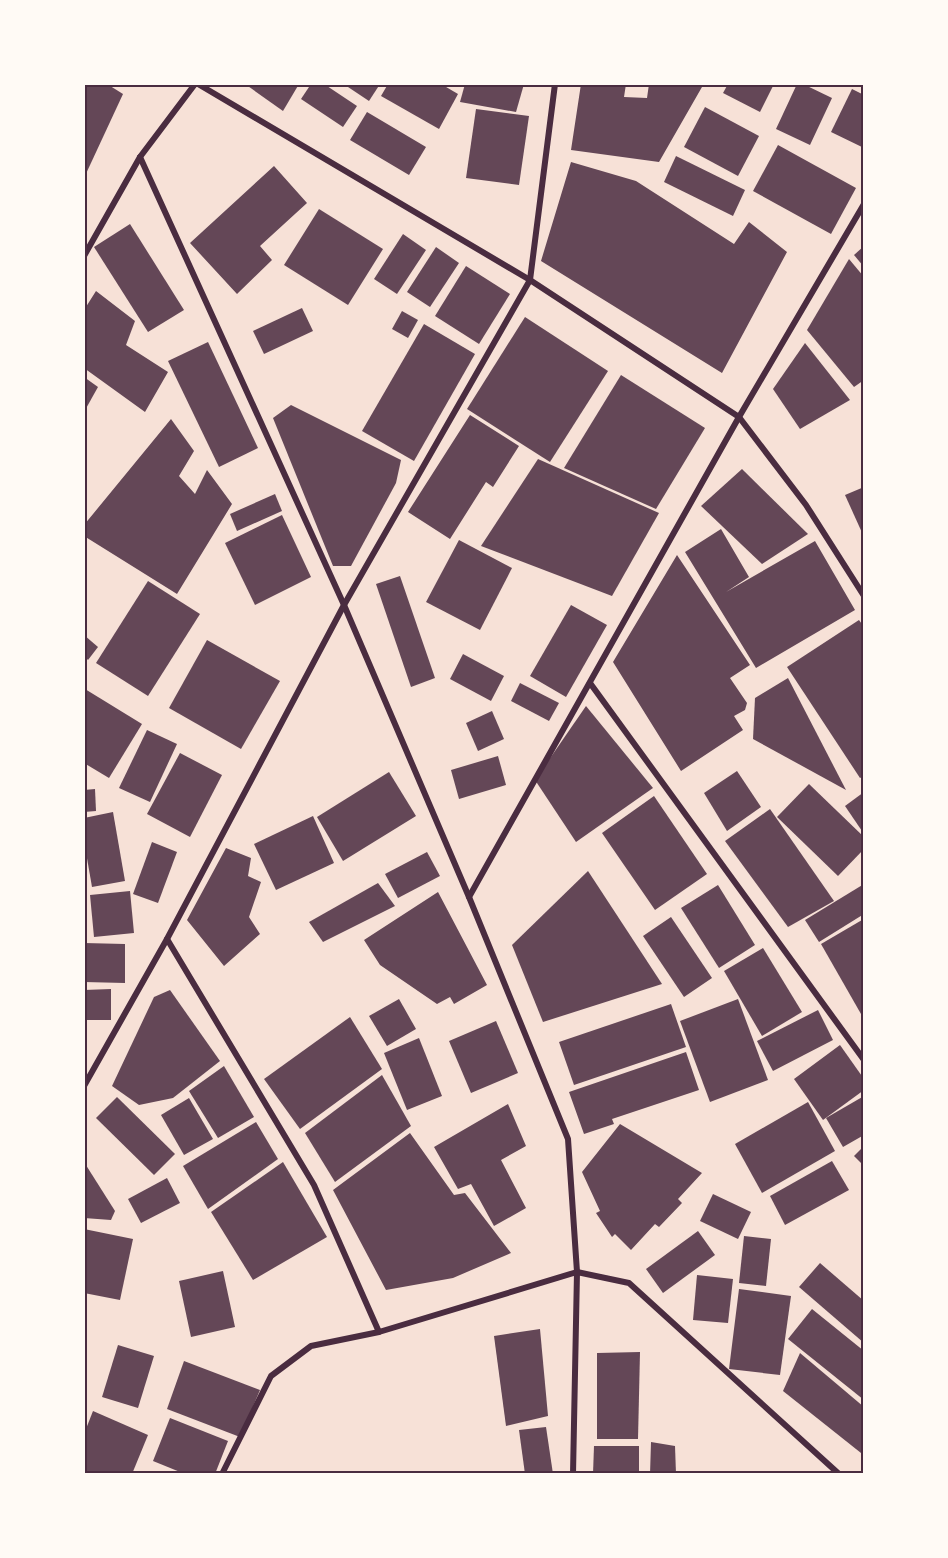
<svg xmlns="http://www.w3.org/2000/svg" width="948" height="1558" viewBox="0 0 948 1558" font-family="Manrope,sans-serif">
<style>
.building{fill:#644757}
.lines{fill:none;stroke-linecap:round;stroke-linejoin:round}
.minor{stroke:#4a2c40;stroke-width:6}
.neatline{fill:none;stroke:#4a2c40;stroke-width:2}
</style>
<rect width="100%" height="100%" fill="#f7e1d7"/>
<g class="building">
<path d="M84 84H107L123 94 84 178Z"/>
<path d="M245 84H299L283 111Z"/>
<path d="M311 84H324L357 106 343 127 301 99Z"/>
<path d="M350 84H380L369 101 348 87Z"/>
<path d="M388 84H441L458 94 439 129 381 96Z"/>
<path d="M465 84H524L516 112 460 102Z"/>
<path d="M581 84H626L624 97 647 98 649 84H697L702 87 659 162 571 150Z"/>
<path d="M728 84H774L760 112 723 93Z"/>
<path d="M797 84H803L832 98 810 145 776 129Z"/>
<path d="M852 89 864 95V148L831 132Z"/>
<path d="M705 107 759 136 738 176 684 147Z"/>
<path d="M476 109 529 116 519 185 466 178Z"/>
<path d="M367 112 426 147 409 175 350 140Z"/>
<path d="M778 145 856 188 831 234 753 191Z"/>
<path d="M676 156 745 190 733 216 664 182Z"/>
<path d="M571 162 636 181 734 244 749 222 787 252 722 373 541 261Z"/>
<path d="M274 166 307 203 260 246 272 260 237 294 190 243Z"/>
<path d="M319 209 383 249 348 305 284 265Z"/>
<path d="M130 224 184 310 148 332 94 247Z"/>
<path d="M403 234 426 250 397 294 374 279Z"/>
<path d="M864 246V267L854 255Z"/>
<path d="M436 247 459 263 430 307 407 292Z"/>
<path d="M849 259 864 277V380L854 387 807 330Z"/>
<path d="M466 266 510 294 479 344 435 316Z"/>
<path d="M96 291 135 321 126 345 168 372 145 412 84 368V310Z"/>
<path d="M302 308 313 331 264 354 253 331Z"/>
<path d="M402 311 418 320 408 338 392 329Z"/>
<path d="M525 317 608 371 550 462 467 409Z"/>
<path d="M424 324 475 354 414 461 362 431Z"/>
<path d="M208 342 258 448 219 467 168 361Z"/>
<path d="M805 343 850 400 800 429 773 389Z"/>
<path d="M621 375 705 428 656 509 564 468Z"/>
<path d="M84 377 98 387 84 412Z"/>
<path d="M291 405 401 460 396 483 351 566H333L273 418Z"/>
<path d="M470 415 519 446 493 487 486 482 450 539 408 512Z"/>
<path d="M171 419 194 451 179 476 195 494 207 470 232 504 177 594 84 536V525Z"/>
<path d="M538 459 659 513 612 596 481 546Z"/>
<path d="M742 469 808 534 762 564 701 506Z"/>
<path d="M864 487V537L845 495Z"/>
<path d="M275 494 282 511 237 531 230 514Z"/>
<path d="M282 515 311 577 255 605 225 543Z"/>
<path d="M721 529 749 577 726 592 815 541 855 610 756 668 685 552Z"/>
<path d="M459 540 512 568 480 630 426 602Z"/>
<path d="M677 555 750 665 730 678 747 703 745 710 734 716 743 730 681 771 613 662Z"/>
<path d="M400 576 435 678 411 687 376 584Z"/>
<path d="M148 581 200 614 148 696 96 663Z"/>
<path d="M571 605 607 625 566 697 530 676Z"/>
<path d="M859 620 864 627V776L860 778 787 667Z"/>
<path d="M84 635 98 647 88 660 84 656Z"/>
<path d="M207 640 280 681 241 749 169 708Z"/>
<path d="M463 654 504 676 491 701 450 679Z"/>
<path d="M788 678 846 790 753 739 755 698Z"/>
<path d="M520 683 559 703 549 721 511 701Z"/>
<path d="M85 689 142 724 109 778 84 763Z"/>
<path d="M586 706 653 788 576 842 535 780Z"/>
<path d="M492 711 504 739 478 751 466 723Z"/>
<path d="M147 730 177 744 150 802 119 788Z"/>
<path d="M180 753 222 775 190 837 147 814Z"/>
<path d="M498 756 506 785 459 799 451 770Z"/>
<path d="M737 771 761 807 727 831 704 793Z"/>
<path d="M389 772 416 816 343 861 317 817Z"/>
<path d="M809 784 864 837V849L838 876 777 817Z"/>
<path d="M95 789 96 811 84 812V790Z"/>
<path d="M864 792V834L845 806Z"/>
<path d="M654 796 707 874 655 910 602 833Z"/>
<path d="M770 809 834 901 788 927 725 841Z"/>
<path d="M113 812 125 881 92 887 84 841V818Z"/>
<path d="M313 816 334 863 276 890 254 844Z"/>
<path d="M152 842 177 852 158 903 133 894Z"/>
<path d="M226 848 251 858 248 876 261 882 249 917 260 934 224 966 187 920Z"/>
<path d="M427 852 440 876 398 898 385 874Z"/>
<path d="M588 871 662 984 543 1022 512 945Z"/>
<path d="M378 883 395 906 323 942 309 922Z"/>
<path d="M864 884V914L819 942 805 920Z"/>
<path d="M718 885 755 945 719 968 681 908Z"/>
<path d="M130 891 134 933 94 937 90 895Z"/>
<path d="M438 892 487 985 454 1004 450 997 437 1004 380 965 364 940Z"/>
<path d="M671 917 712 978 684 997 643 936Z"/>
<path d="M862 920 864 924V1013L861 1014 821 944Z"/>
<path d="M84 943 125 944V983L84 982Z"/>
<path d="M763 948 802 1012 762 1036 724 971Z"/>
<path d="M111 989V1020H84V990Z"/>
<path d="M170 990 220 1061 173 1098 139 1105 112 1086 154 997Z"/>
<path d="M399 999 416 1029 387 1046 369 1016Z"/>
<path d="M738 999 768 1080 710 1102 680 1021Z"/>
<path d="M671 1004 686 1047 574 1085 559 1042Z"/>
<path d="M818 1010 833 1040 773 1071 757 1041Z"/>
<path d="M350 1017 382 1069 300 1129 264 1079Z"/>
<path d="M496 1021 518 1073 471 1093 449 1041Z"/>
<path d="M419 1038 442 1096 407 1110 384 1053Z"/>
<path d="M840 1045 864 1079V1090L823 1120 794 1079Z"/>
<path d="M686 1052 699 1090 612 1119 614 1124 584 1134 569 1092Z"/>
<path d="M224 1066 254 1117 218 1138 189 1091Z"/>
<path d="M382 1075 411 1126 335 1182 305 1133Z"/>
<path d="M864 1096V1135L843 1147 826 1118Z"/>
<path d="M117 1097 175 1154 154 1175 96 1118Z"/>
<path d="M189 1098 213 1139 184 1155 161 1115Z"/>
<path d="M808 1102 835 1151 762 1193 735 1144Z"/>
<path d="M508 1104 526 1146 501 1160 526 1208 494 1226 471 1184 458 1189 434 1147Z"/>
<path d="M256 1122 278 1159 208 1209 183 1166Z"/>
<path d="M620 1124 702 1173 678 1199 682 1203 659 1227 655 1224 631 1250 615 1234 612 1237 596 1213 600 1211 582 1172Z"/>
<path d="M410 1133 454 1195 465 1193 511 1253 453 1278 386 1290 333 1190Z"/>
<path d="M864 1146V1166L854 1156Z"/>
<path d="M832 1161 849 1190 785 1225 770 1196Z"/>
<path d="M84 1162 115 1211 111 1220 84 1218Z"/>
<path d="M283 1162 327 1237 253 1280 211 1212Z"/>
<path d="M167 1178 180 1203 141 1223 128 1199Z"/>
<path d="M713 1194 751 1212 738 1239 700 1221Z"/>
<path d="M84 1229 133 1239 120 1300 84 1293Z"/>
<path d="M698 1231 715 1255 663 1293 646 1269Z"/>
<path d="M744 1236 771 1239 766 1286 739 1283Z"/>
<path d="M820 1263 864 1301V1343L799 1287Z"/>
<path d="M223 1271 235 1327 191 1337 179 1281Z"/>
<path d="M697 1275 733 1279 728 1323 693 1320Z"/>
<path d="M739 1289 791 1296 780 1375 729 1369Z"/>
<path d="M812 1309 864 1351V1400L788 1339Z"/>
<path d="M540 1329 548 1416 506 1426 494 1336Z"/>
<path d="M118 1345 154 1356 138 1408 102 1397Z"/>
<path d="M640 1352 638 1439H597V1353Z"/>
<path d="M800 1353 864 1407V1450L861 1453 783 1391Z"/>
<path d="M184 1361 260 1390 240 1437 167 1409Z"/>
<path d="M93 1411 148 1435 132 1474H84V1434Z"/>
<path d="M170 1418 228 1441 215 1474H185L153 1461Z"/>
<path d="M546 1427 553 1474H525L519 1430Z"/>
<path d="M651 1442 675 1446 676 1474H650Z"/>
<path d="M594 1446H639V1474H593Z"/>
</g>
<g class="lines">
<g class="minor">
<path d="M198 84 530 280 739 417 806 505 864 596"/>
<path d="M140 157 344 605 469 897 568 1139 577 1272 573 1474"/>
<path d="M84 256 140 157 195 84"/>
<path d="M590 683 864 1060"/>
<path d="M469 897 739 417 864 204"/>
<path d="M167 939 314 1185 379 1332"/>
<path d="M84 1086 167 939 344 605 530 280 555 84"/>
<path d="M222 1474 271 1376 311 1346 379 1332 577 1272 629 1283 839 1474"/>
</g>
</g>
<rect width="948" height="1558" fill="none" stroke="#fffaf5" stroke-width="171"/>
<rect x="86" y="86" width="776" height="1386" class="neatline"/>
</svg>
